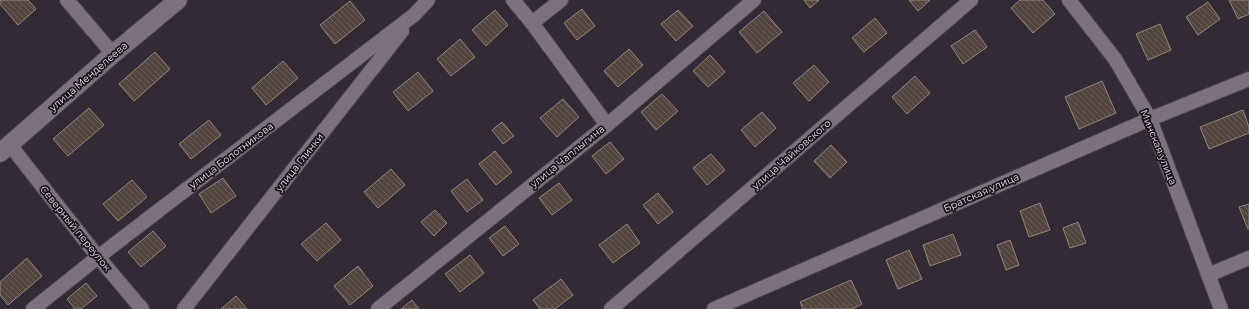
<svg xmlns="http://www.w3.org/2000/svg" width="1249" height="309" viewBox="0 0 1249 309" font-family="Montserrat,sans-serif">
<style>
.building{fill:url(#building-back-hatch);stroke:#93867d}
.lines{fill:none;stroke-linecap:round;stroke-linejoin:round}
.minor-casing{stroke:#4b454d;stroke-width:16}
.tertiary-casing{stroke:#4b454d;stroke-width:20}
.minor{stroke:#7b727d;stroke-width:14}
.tertiary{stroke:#7b727d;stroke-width:18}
.labels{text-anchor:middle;stroke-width:3.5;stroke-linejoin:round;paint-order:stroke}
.street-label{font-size:10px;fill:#e7e2e9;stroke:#181419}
</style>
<defs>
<pattern id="building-back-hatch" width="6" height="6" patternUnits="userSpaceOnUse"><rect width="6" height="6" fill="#51453d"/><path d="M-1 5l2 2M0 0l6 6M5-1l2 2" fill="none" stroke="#6a6059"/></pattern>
</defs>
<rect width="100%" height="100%" fill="#322a34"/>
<g class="building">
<path d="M0 0H28L36 9 18 25 0 4Z"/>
<path d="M804 0H819L810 8Z"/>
<path d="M909 0H930L918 11Z"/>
<path d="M1020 0H1043L1055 14 1033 33 1011 8Z"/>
<path d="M1229 0H1249V14L1238 19Z"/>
<path d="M350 1 365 20 335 44 320 25Z"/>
<path d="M1208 2 1220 19 1198 35 1186 17Z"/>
<path d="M582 9 595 26 577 40 564 23Z"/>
<path d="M495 10 508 25 486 46 472 30Z"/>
<path d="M678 10 693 26 676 41 661 24Z"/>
<path d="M764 11 782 32 757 53 739 32Z"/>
<path d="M875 18 887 33 864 52 852 38Z"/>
<path d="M1160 24 1171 50 1148 60 1136 34Z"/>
<path d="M975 30 987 47 963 64 951 46Z"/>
<path d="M460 39 475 57 451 76 437 59Z"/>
<path d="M629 49 643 65 618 87 604 71Z"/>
<path d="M155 52 170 69 134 101 119 84Z"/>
<path d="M710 55 725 72 708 87 693 71Z"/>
<path d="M283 61 298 78 266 105 252 88Z"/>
<path d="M814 65 829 82 809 101 793 83Z"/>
<path d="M418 72 433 91 408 111 393 92Z"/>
<path d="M915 76 930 93 907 114 892 97Z"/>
<path d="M1102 81 1116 113 1079 129 1065 97Z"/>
<path d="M662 94 678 111 656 130 641 112Z"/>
<path d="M563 99 579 117 557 137 540 118Z"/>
<path d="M89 108 104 125 68 156 53 139Z"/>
<path d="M1243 110 1249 127V133L1209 149 1200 127Z"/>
<path d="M762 112 776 128 755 147 741 130Z"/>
<path d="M209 120 221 135 191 159 179 144Z"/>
<path d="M502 122 514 136 503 144 492 130Z"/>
<path d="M610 142 624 159 606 174 592 156Z"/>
<path d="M831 145 847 162 830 178 814 161Z"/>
<path d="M495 151 512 172 496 185 479 164Z"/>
<path d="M711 154 725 170 707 185 693 168Z"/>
<path d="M391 169 405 185 378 208 364 192Z"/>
<path d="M223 178 236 196 211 213 199 194Z"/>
<path d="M467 179 483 200 467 212 451 191Z"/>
<path d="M132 180 147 197 118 221 103 204Z"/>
<path d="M559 183 572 200 552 215 539 198Z"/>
<path d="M658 193 673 212 658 224 643 205Z"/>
<path d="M1040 203 1050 230 1029 237 1020 211Z"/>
<path d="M1249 204V229H1248L1239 207Z"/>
<path d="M435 210 447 223 434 236 421 222Z"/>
<path d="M1078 222 1086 243 1070 248 1063 228Z"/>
<path d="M326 223 341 240 317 261 301 244Z"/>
<path d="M627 224 640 243 613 263 599 245Z"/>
<path d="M505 226 519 244 503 256 489 238Z"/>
<path d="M153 231 166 246 141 267 128 252Z"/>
<path d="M953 234 961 255 930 266 923 245Z"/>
<path d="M1010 240 1019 265 1006 270 997 245Z"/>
<path d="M909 250 922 279 898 289 886 260Z"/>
<path d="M470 255 484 273 460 292 445 274Z"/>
<path d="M27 258 42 276 8 305 0 295V282Z"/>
<path d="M358 266 373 286 350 305 334 286Z"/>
<path d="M561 279 573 295 555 309H540L533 300Z"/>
<path d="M851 280 862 304 852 309H803L800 302Z"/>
<path d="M86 283 97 296 81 309H75L67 299Z"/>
<path d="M236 296 247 309H221Z"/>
<path d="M412 300 419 309H401Z"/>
</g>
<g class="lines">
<defs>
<g id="minor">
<path d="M67 0 113 54"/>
<path d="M513 0 532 23 607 125"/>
<path d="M1069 0 1115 59 1150 119 1221 309"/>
<path d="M532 23 561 0"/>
<path d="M10 145 98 257 142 309"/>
<path d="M1208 275 1249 258"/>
<path d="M33 309 98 257 414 15 428 0"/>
<path d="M184 309 402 31"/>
<path d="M378 309 607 125 754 0"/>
<path d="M611 309 971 0"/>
<path d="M714 309 1150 119 1249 79"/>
</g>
<path id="tertiary" d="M0 153 113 54 178 0"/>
</defs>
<use href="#minor" class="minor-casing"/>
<use href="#tertiary" class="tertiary-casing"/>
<use href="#minor" class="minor"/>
<use href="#tertiary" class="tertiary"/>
</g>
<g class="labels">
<g class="street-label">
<text transform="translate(88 76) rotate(-41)" y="4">улица Менделеева</text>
<text transform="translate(1159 147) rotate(68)" y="4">Минская улица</text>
<text transform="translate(791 154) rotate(-41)" y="4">улица Чайковского</text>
<text transform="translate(231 155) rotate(-37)" y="4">улица Болотникова</text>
<text transform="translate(567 156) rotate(-39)" y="4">улица Чаплыгина</text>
<text transform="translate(299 162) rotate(-52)" y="4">улица Глинки</text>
<text transform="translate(981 192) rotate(-24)" y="4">Братская улица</text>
<text transform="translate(76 228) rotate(51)" y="4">Северный переулок</text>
</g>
</g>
</svg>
